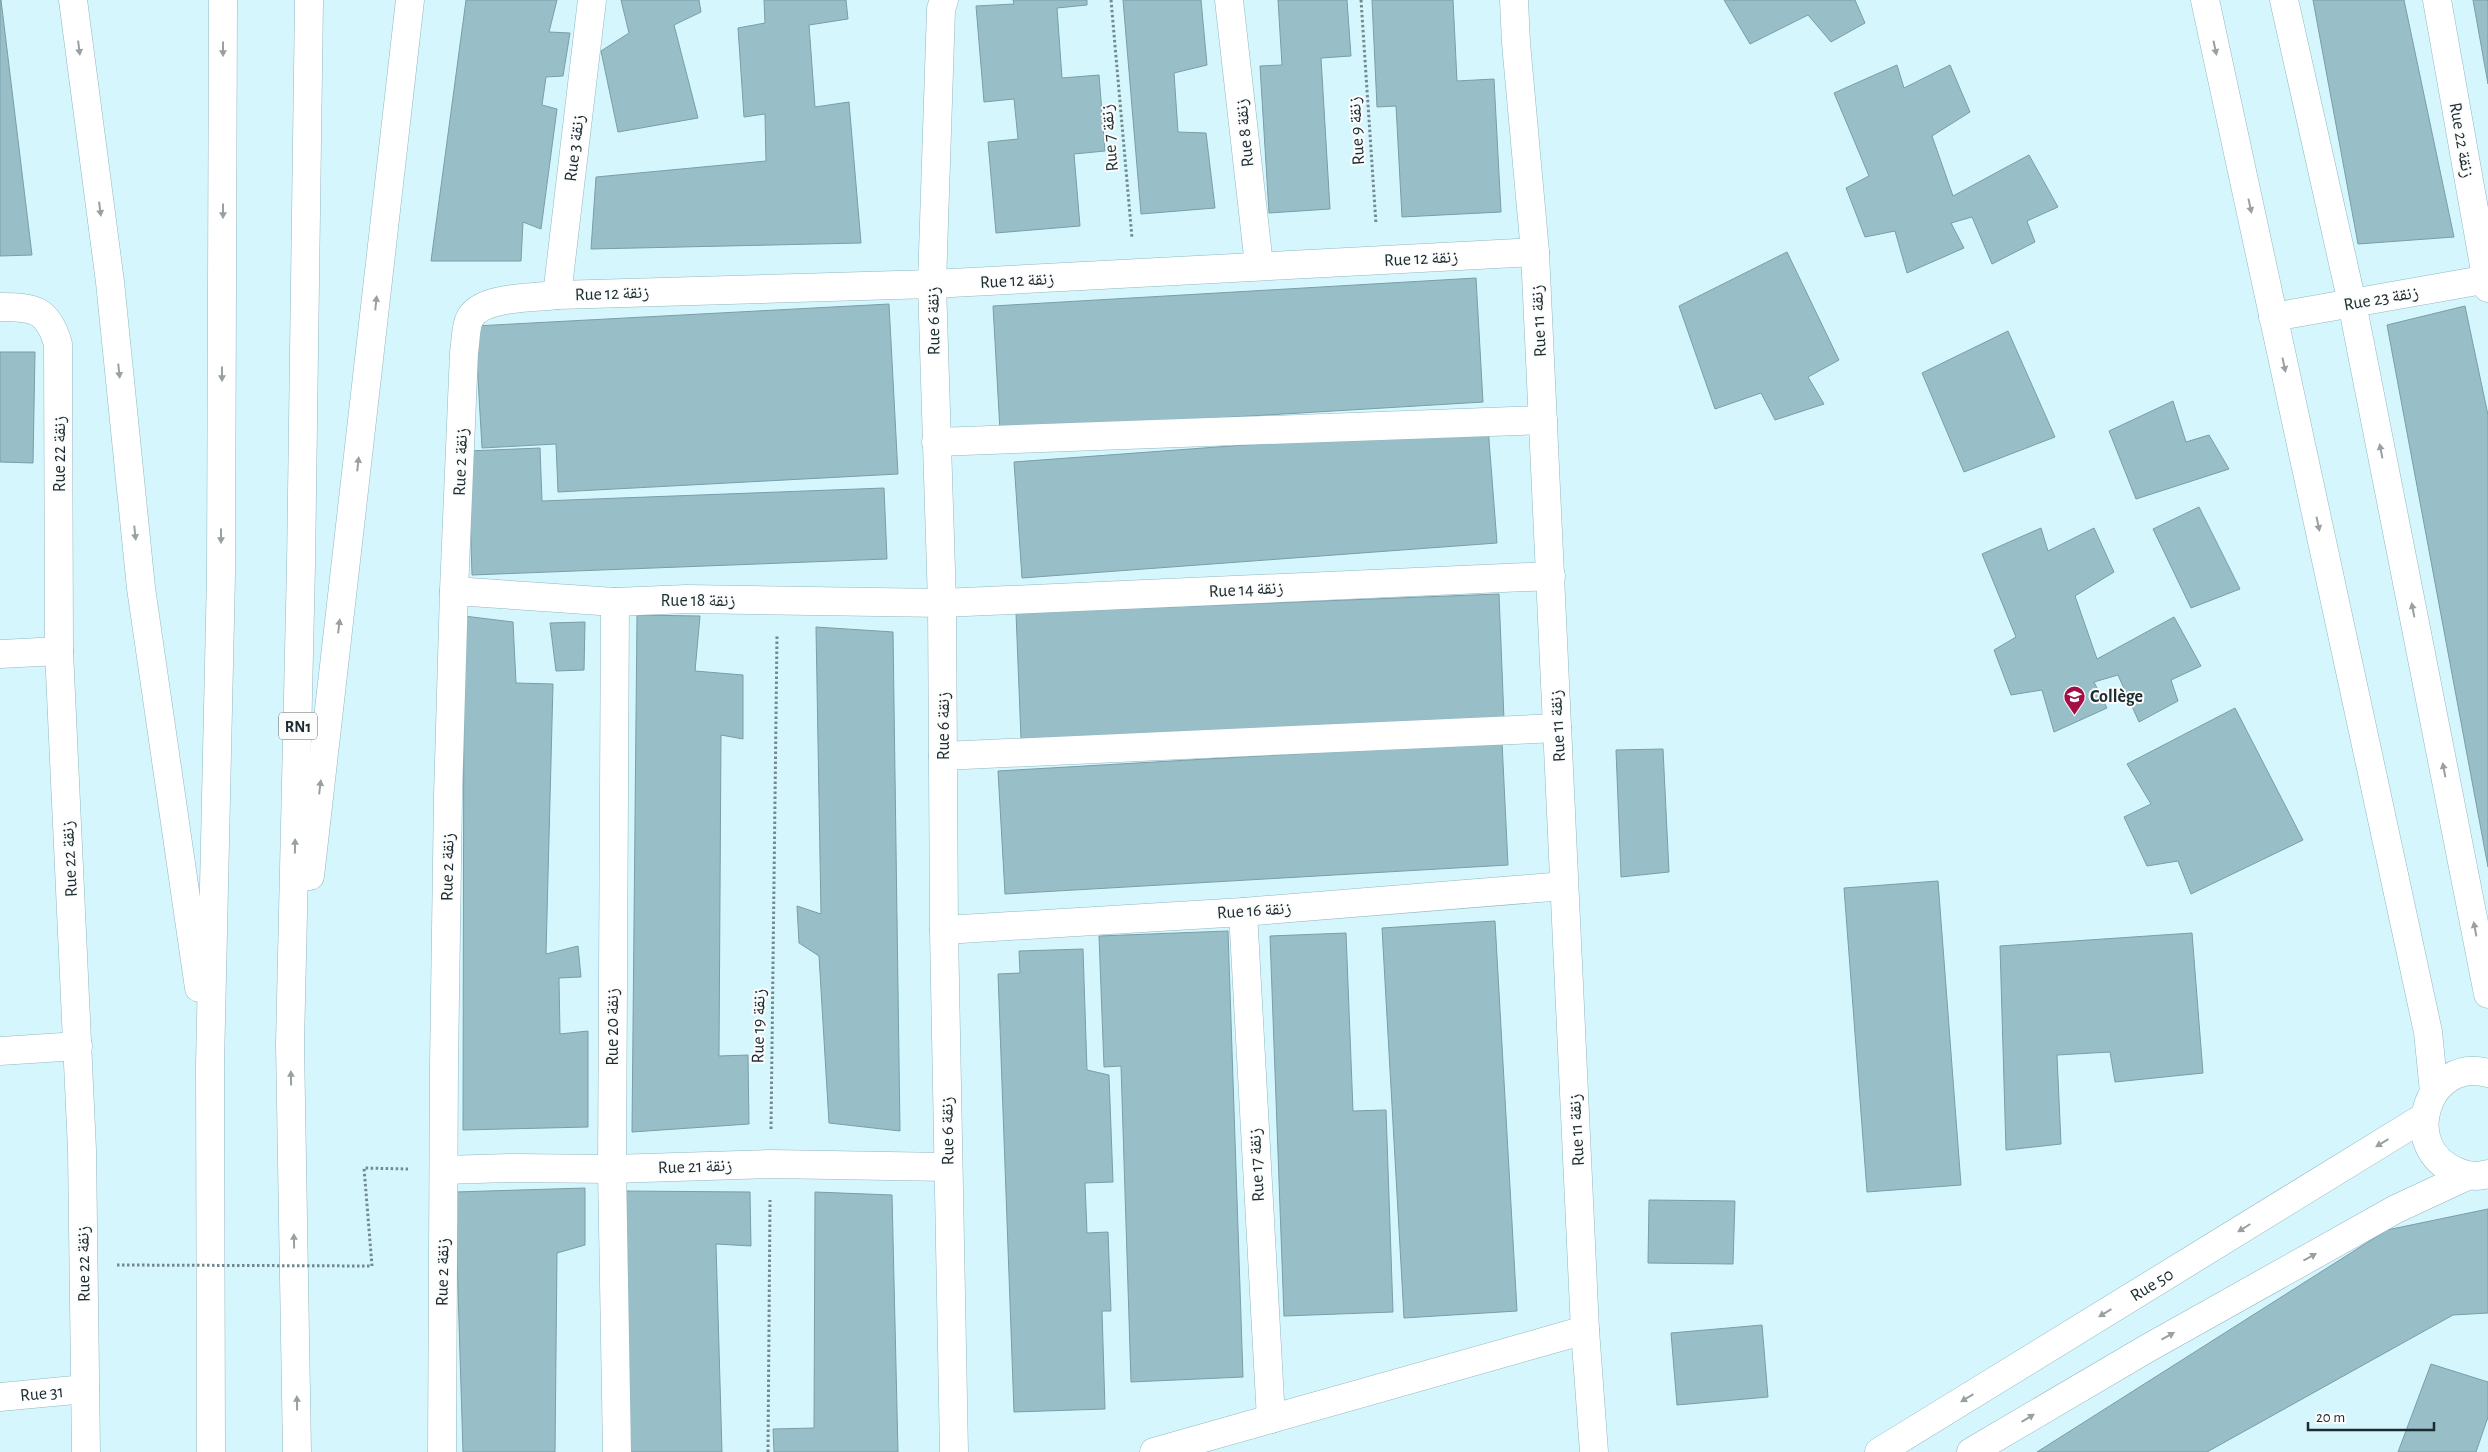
<svg xmlns="http://www.w3.org/2000/svg" width="2488" height="1452" viewBox="0 0 2488 1452" font-family="'Alegreya Sans','Noto Naskh Arabic',sans-serif">
<style>
.building{fill:#98bec8;stroke:#799ea7}
.lines{fill:none;stroke-linecap:round;stroke-linejoin:round}
.street-casing{stroke:#91b7c1;stroke-width:29}
.highway-casing{stroke:#91b7c1;stroke-width:29}
.path{stroke:#728a8f;stroke-width:3;stroke-dasharray:2.5 2.5;stroke-linecap:butt}
.street{stroke:#fff;stroke-width:28}
.highway{stroke:#fff;stroke-width:28}
.path-bridge{stroke:#728a8f;stroke-width:3;stroke-dasharray:2.5 2.5;stroke-linecap:butt}
.oneway{fill:#99a0a2}
.labels{text-anchor:middle;stroke-width:4;stroke-linejoin:round;paint-order:stroke}
.shield{fill:#fcfcfc;stroke:#5f6a6d;stroke-width:1}
.shield-label{font-size:16px;font-weight:bold;fill:#1c2c30}
.street-label{font-size:18px;fill:#1c2c30;stroke:#fcfcfc}
.poi-label{font-size:18px;font-weight:bold;fill:#1c2c30;stroke:#fcfcfc;text-anchor:start}
</style>
<rect width="100%" height="100%" fill="#d6f6fd"/>
<g class="building">
<path d="M0 0H1L32 255 0 256Z"/>
<path d="M466 0H557L549 32 570 33 563 76 546 77 542 105 557 109 541 229 523 222 521 261H431Z"/>
<path d="M621 0H699L701 12 674 25 698 118 618 132 601 51 629 33Z"/>
<path d="M764 0H846L848 19 809 25 815 107 849 102 861 243 591 249 596 177 766 161 765 114 744 117 738 28 765 23Z"/>
<path d="M1013 0H1087V5L1057 8 1062 78 1099 75 1105 151 1074 154 1080 226 996 233 988 142 1018 139 1014 99 984 102 976 6 1014 4Z"/>
<path d="M1123 0H1201L1207 65 1174 73 1178 132 1206 133 1215 208 1141 214Z"/>
<path d="M1278 0H1347L1351 56 1321 58 1330 209 1269 213 1260 66 1282 65Z"/>
<path d="M1372 0H1453L1457 81 1494 79 1501 212 1402 217 1396 106 1377 107Z"/>
<path d="M1724 0H1855L1865 23 1831 42 1808 15 1750 44Z"/>
<path d="M2313 0H2404L2454 237 2358 244Z"/>
<path d="M2473 0H2488V84Z"/>
<path d="M1897 65 1904 88 1950 65 1970 112 1932 136 1953 196 2029 155 2058 207 2027 221 2035 242 1992 264 1972 217 1951 223 1964 248 1907 273 1895 231 1865 237 1846 188 1869 176 1834 93Z"/>
<path d="M1787 252 1839 360 1808 377 1824 404 1775 420 1761 393 1715 409 1679 306Z"/>
<path d="M1476 278 1483 402 1000 431 993 306Z"/>
<path d="M889 304 898 474 558 492 556 444 482 448 475 326Z"/>
<path d="M2465 306 2488 415V867L2387 325Z"/>
<path d="M2008 331 2055 437 1964 472 1922 373Z"/>
<path d="M0 352H35L33 463 0 462Z"/>
<path d="M2173 401 2186 442 2209 435 2229 469 2136 499 2109 431Z"/>
<path d="M1488 427 1497 543 1022 578 1014 462Z"/>
<path d="M540 448 542 501 884 488 887 559 472 575 468 451Z"/>
<path d="M2199 507 2240 589 2191 608 2153 529Z"/>
<path d="M2041 528 2048 551 2094 528 2114 572 2075 596 2097 659 2174 617 2201 666 2171 680 2178 701 2139 722 2118 675 2094 682 2107 708 2054 732 2042 690 2011 695 1994 650 2016 637 1982 554Z"/>
<path d="M1499 594 1504 720 1021 739 1016 613Z"/>
<path d="M637 615 700 616 695 671 743 675V739L721 735 719 1056 748 1055 749 1124 632 1132Z"/>
<path d="M464 616 513 622 516 683 553 684 546 954 578 946 581 977 559 978 560 1034 588 1031V1127L463 1130Z"/>
<path d="M585 622 584 670 556 671 550 623Z"/>
<path d="M816 627 893 632 900 1131 829 1123 819 956 799 943 797 906 821 914Z"/>
<path d="M2235 708 2303 840 2191 894 2178 861 2147 866 2124 817 2151 804 2127 764Z"/>
<path d="M1502 742 1508 865 1005 894 998 771Z"/>
<path d="M1663 749 1669 872 1621 877 1616 750Z"/>
<path d="M1938 881 1961 1185 1867 1192 1844 888Z"/>
<path d="M1495 921 1517 1311 1404 1318 1382 928Z"/>
<path d="M1228 931 1243 1377 1131 1382 1121 1066 1104 1067 1099 936Z"/>
<path d="M1346 933 1353 1111 1386 1110 1393 1312 1284 1316 1270 936Z"/>
<path d="M2192 933 2203 1073 2115 1082 2110 1052 2057 1055 2061 1144 2006 1150 2000 946Z"/>
<path d="M1083 949 1087 1070 1109 1075 1113 1182 1085 1183 1087 1233 1108 1232 1111 1311H1102L1105 1409 1014 1412 998 974 1020 973 1019 951Z"/>
<path d="M585 1188V1245L557 1253 555 1452H463L455 1192Z"/>
<path d="M624 1191 750 1192 751 1246 716 1244 722 1452H628Z"/>
<path d="M815 1192 892 1195 898 1452H774L773 1429 814 1428Z"/>
<path d="M1649 1200 1735 1201 1733 1264 1648 1263Z"/>
<path d="M2488 1209V1313L2453 1315 2207 1452H2037L2387 1230Z"/>
<path d="M1762 1325 1768 1397 1677 1405 1671 1333Z"/>
<path d="M2431 1364 2488 1382V1417L2476 1452H2398Z"/>
</g>
<g class="lines">
<defs>
<g id="street">
<path d="M944 0 941 9 932 284 942 603 944 930 954 1452"/>
<path d="M1229 0 1259 265"/>
<path d="M1514 0 1516 43 1535 252 1585 1330 1594 1452"/>
<path d="M2205 0 2428 1032 2434 1092"/>
<path d="M2284 0 2352 303 2488 994"/>
<path d="M2437 0 2488 288"/>
<path d="M557 295 592 0"/>
<path d="M0 307C34 307 48 309 58 344L59 651 82 1150 86 1452"/>
<path d="M2273 317 2488 279"/>
<path d="M936 442 1543 420"/>
<path d="M454 591 615 602 687 599 942 603 1551 576"/>
<path d="M615 602 612 1169 617 1452"/>
<path d="M0 654 59 651"/>
<path d="M943 756 1557 728"/>
<path d="M1243 912 1271 1419"/>
<path d="M944 930 1243 912 1564 886"/>
<path d="M0 1051 78 1046"/>
<path d="M2488 1073C2427 1056 2397 1149 2458 1172 2467 1176 2478 1177 2488 1174"/>
<path d="M444 1170 513 1168 612 1169 771 1164 947 1167"/>
<path id="s1" d="M0 1397 85 1389"/>
<path d="M442 1452 444 1064 448 796 454 591 464 352C466 342 465 327 470 318 482 296 534 298 557 295L932 284 1535 252"/>
<path d="M1154 1452 1585 1330"/>
<path id="s2" d="M1879 1452 2424 1117"/>
<path d="M1971 1452 2148 1348 2396 1209 2467 1176"/>
</g>
<g id="highway">
<path d="M73 0 110 282 141 588 199 988"/>
<path d="M310 876 410 0"/>
<path d="M211 1452 210 1065 221 575 223 0"/>
<path d="M297 1452 290 1044 301 565 309 0"/>
</g>
</defs>
<use href="#street" class="street-casing"/>
<use href="#highway" class="highway-casing"/>
<g class="path">
<path d="M1111 0 1132 238"/>
<path d="M1361 0 1376 224"/>
<path d="M771 1129 777 635"/>
<path d="M372 1266 364 1168 408 1169"/>
<path d="M768 1452 770 1200"/>
</g>
<use href="#street" class="street"/>
<use href="#highway" class="highway"/>
<path class="path-bridge" d="M117 1265 372 1266"/>
</g>
<defs><path id="oneway-solid" d="M-6-.8H1V-3.2L6.5 0L1 3.2V.8H-6Z" transform="scale(1.25)"/></defs>
<g class="oneway">
<use href="#oneway-solid" transform="translate(79 48) rotate(83)"/>
<use href="#oneway-solid" transform="translate(2215 48) rotate(78)"/>
<use href="#oneway-solid" transform="translate(223 49) rotate(90)"/>
<use href="#oneway-solid" transform="translate(2250 206) rotate(78)"/>
<use href="#oneway-solid" transform="translate(100 209) rotate(83)"/>
<use href="#oneway-solid" transform="translate(223 211) rotate(90)"/>
<use href="#oneway-solid" transform="translate(376 303) rotate(-84)"/>
<use href="#oneway-solid" transform="translate(2284 365) rotate(78)"/>
<use href="#oneway-solid" transform="translate(119 371) rotate(84)"/>
<use href="#oneway-solid" transform="translate(222 374) rotate(90)"/>
<use href="#oneway-solid" transform="translate(2381 451) rotate(-101)"/>
<use href="#oneway-solid" transform="translate(358 464) rotate(-84)"/>
<use href="#oneway-solid" transform="translate(2318 524) rotate(78)"/>
<use href="#oneway-solid" transform="translate(135 533) rotate(84)"/>
<use href="#oneway-solid" transform="translate(221 536) rotate(90)"/>
<use href="#oneway-solid" transform="translate(2413 610) rotate(-101)"/>
<use href="#oneway-solid" transform="translate(339 626) rotate(-83)"/>
<use href="#oneway-solid" transform="translate(2444 770) rotate(-101)"/>
<use href="#oneway-solid" transform="translate(320 787) rotate(-83)"/>
<use href="#oneway-solid" transform="translate(295 846) rotate(-89)"/>
<use href="#oneway-solid" transform="translate(2475 929) rotate(-101)"/>
<use href="#oneway-solid" transform="translate(291 1078) rotate(-91)"/>
<use href="#oneway-solid" transform="translate(2382 1143) rotate(149)"/>
<use href="#oneway-solid" transform="translate(2244 1228) rotate(148)"/>
<use href="#oneway-solid" transform="translate(294 1241) rotate(-91)"/>
<use href="#oneway-solid" transform="translate(2310 1257) rotate(-29)"/>
<use href="#oneway-solid" transform="translate(2105 1313) rotate(149)"/>
<use href="#oneway-solid" transform="translate(2168 1336) rotate(-29)"/>
<use href="#oneway-solid" transform="translate(1967 1398) rotate(149)"/>
<use href="#oneway-solid" transform="translate(297 1403) rotate(-91)"/>
<use href="#oneway-solid" transform="translate(2028 1418) rotate(-31)"/>
</g>
<defs>
<symbol id="school-pin" viewBox="-11 -11 22 30"><path d="M0 17L-7.5 6A9.5 9.5 0 1 1 7.5 6Z" fill="#a50e45" stroke="#fcfcfc"/><path d="M0-5L7-2L0 1L-7-2ZM-4 1L0 2.5L4 1V4Q0 6-4 4Z" fill="#fff"/></symbol>
</defs>
<g fill-rule="evenodd">
<use href="#school-pin" x="2062" y="684" width="25" height="34"/>
</g>
<g class="labels">
<rect class="shield" x="279" y="712.5" width="38" height="27" rx="4"/>
<g class="shield-label">
<text x="298" y="732">RN1</text>
</g>
<g class="street-label">
<text transform="translate(1356 131) rotate(-94)" y="6">Rue 9 زنقة</text>
<text transform="translate(1244 133) rotate(-96)" y="6">Rue 8 زنقة</text>
<text transform="translate(1109 138) rotate(-95)" y="6">Rue 7 زنقة</text>
<text transform="translate(2462 140) rotate(80)" y="6">Rue 22 زنقة</text>
<text transform="translate(574 148) rotate(-83)" y="6">Rue 3 زنقة</text>
<text transform="translate(1421 258) rotate(-3)" y="6">Rue 12 زنقة</text>
<text transform="translate(1017 280) rotate(-3)" y="6">Rue 12 زنقة</text>
<text transform="translate(612 293) rotate(-2)" y="6">Rue 12 زنقة</text>
<text transform="translate(2381 298) rotate(-10)" y="6">Rue 23 زنقة</text>
<text transform="translate(933 321) rotate(-91)" y="6">Rue 6 زنقة</text>
<text transform="translate(1538 321) rotate(-93)" y="6">Rue 11 زنقة</text>
<text transform="translate(59 454) rotate(-90)" y="6">Rue 22 زنقة</text>
<text transform="translate(460 462) rotate(-88)" y="6">Rue 2 زنقة</text>
<text transform="translate(1246 589) rotate(-3)" y="6">Rue 14 زنقة</text>
<text x="698" y="606">Rue 18 زنقة</text>
<text transform="translate(943 726) rotate(-90)" y="6">Rue 6 زنقة</text>
<text transform="translate(1557 726) rotate(-93)" y="6">Rue 11 زنقة</text>
<text transform="translate(69 859) rotate(-93)" y="6">Rue 22 زنقة</text>
<text transform="translate(447 867) rotate(-89)" y="6">Rue 2 زنقة</text>
<text transform="translate(1254 910) rotate(-4)" y="6">Rue 16 زنقة</text>
<text transform="translate(758 1026) rotate(-89)" y="6">Rue 19 زنقة</text>
<text transform="translate(612 1027) rotate(-90)" y="6">Rue 20 زنقة</text>
<text transform="translate(1576 1130) rotate(-93)" y="6">Rue 11 زنقة</text>
<text transform="translate(947 1131) rotate(-91)" y="6">Rue 6 زنقة</text>
<text transform="translate(1256 1165) rotate(-93)" y="6">Rue 17 زنقة</text>
<text transform="translate(695 1166) rotate(-2)" y="6">Rue 21 زنقة</text>
<text transform="translate(83 1264) rotate(-91)" y="6">Rue 22 زنقة</text>
<text transform="translate(442 1272) rotate(-89)" y="6">Rue 2 زنقة</text>
<text dy="6" stroke="none"><textPath href="#s2" startOffset="320">Rue 50</textPath></text>
<text dy="6" stroke="none"><textPath href="#s1" startOffset="42">Rue 31</textPath></text>
</g>
<g class="poi-label">
<text x="2090" y="702">Collège</text>
</g>
</g>
<path d="M2308 1422v8h126v-8" fill="none" stroke="#1c2c30" stroke-width="2.5"/>
<text x="2316" y="1422" font-size="15" fill="#1c2c30" stroke="#fcfcfc" stroke-width="4" paint-order="stroke">20 m</text>
</svg>
